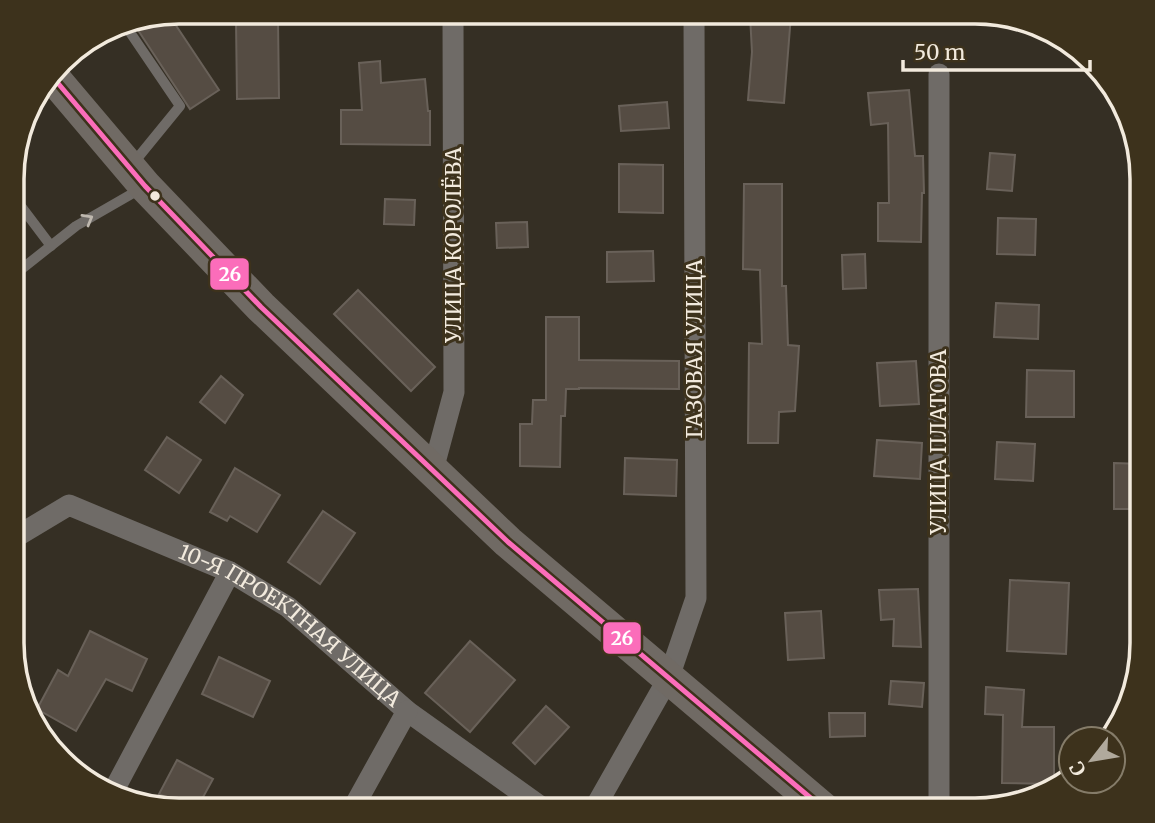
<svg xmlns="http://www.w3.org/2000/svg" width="1155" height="823" viewBox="0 0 1155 823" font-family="Merriweather,serif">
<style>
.building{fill:#554c43;stroke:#696159;stroke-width:2}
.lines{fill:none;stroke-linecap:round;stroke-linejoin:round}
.lane{stroke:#6f6b67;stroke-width:10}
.street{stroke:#6f6b67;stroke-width:21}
.primary{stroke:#706a64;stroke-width:33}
.bus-1-casing{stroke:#3d321c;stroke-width:10}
.bus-1{stroke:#fb6dba;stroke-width:5}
.oneway{stroke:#beb7ae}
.bus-dot{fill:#f2eadd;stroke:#3d321c;stroke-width:2.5}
.labels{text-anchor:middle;stroke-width:6;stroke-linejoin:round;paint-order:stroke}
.street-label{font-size:21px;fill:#f2eadd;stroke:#3d321c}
.rim{fill:none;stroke:#f2eadd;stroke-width:3.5}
.line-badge{stroke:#3d321c;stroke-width:2.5}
.badge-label{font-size:19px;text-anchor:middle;font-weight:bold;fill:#fff}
</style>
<rect width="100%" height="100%" fill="#352f24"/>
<g class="building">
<path d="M750 15H791L784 103 748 100 752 52Z"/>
<path d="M236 20H278L279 98 237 99Z"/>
<path d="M132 21H173L219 90 190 109Z"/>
<path d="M380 61 381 83 425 79 428 111H430V145L341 144V110H362L359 63Z"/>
<path d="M909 90 915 156H923L924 193H922L921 242 878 241V203H889L888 123 871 125 868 93Z"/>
<path d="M667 102 669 128 621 131 619 106Z"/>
<path d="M990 153 1015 155 1012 191 987 189Z"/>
<path d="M619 164 663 165V213L619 212Z"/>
<path d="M744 184H782V286H786L788 345 799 346 795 411 779 412 778 443H748L749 343 762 344 760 270 743 269Z"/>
<path d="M385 199 415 200 414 225 384 224Z"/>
<path d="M998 218 1036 219 1035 255 997 254Z"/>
<path d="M527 222 528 247 497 248 496 223Z"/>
<path d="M653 251 654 281 607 282V252Z"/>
<path d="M865 254 866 288 843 289 842 255Z"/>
<path d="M358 290 435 367 411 391 334 314Z"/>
<path d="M996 303 1039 305 1038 339 994 337Z"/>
<path d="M546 317H579V360L679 361V389L579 388V389H566L565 416H561L560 467 520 466V424H532L533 400H546Z"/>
<path d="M916 361 919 404 880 406 877 363Z"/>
<path d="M1027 370 1074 371V417H1026Z"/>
<path d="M221 376 243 395 225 423 200 402Z"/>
<path d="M167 437 201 460 179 493 145 470Z"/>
<path d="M877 440 922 443 920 479 874 476Z"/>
<path d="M997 442 1035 444 1033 481 995 479Z"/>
<path d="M625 458 677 460 676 496 624 494Z"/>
<path d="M1114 463 1142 464V509H1114Z"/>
<path d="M235 468 280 495 257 532 230 516 227 521 210 512Z"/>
<path d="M323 511 355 533 320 584 288 562Z"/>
<path d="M1010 580 1069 583 1066 654 1007 651Z"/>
<path d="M918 589 921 647 893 646 894 619 881 620 879 590Z"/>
<path d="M821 611 824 658 788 660 785 613Z"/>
<path d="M90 631 147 659 132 691 106 679 76 731 37 709 58 670 68 676Z"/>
<path d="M470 641 515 680 470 732 425 693Z"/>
<path d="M219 657 270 681 253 717 202 694Z"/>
<path d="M891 681 924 683 922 707 889 704Z"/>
<path d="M986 687 1024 690 1022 727H1054V784L1002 783 1003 715 985 714Z"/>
<path d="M546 706 569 727 535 764 513 743Z"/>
<path d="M829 713H865V736L830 737Z"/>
<path d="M177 760 213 779 196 810H189L159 794Z"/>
</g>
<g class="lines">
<g class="lane">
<path d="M123 22 180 106 131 166"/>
<path d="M14 197 51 246"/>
<path d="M14 275 76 226 142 188"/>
</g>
<g class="street">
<path d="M939 74V811"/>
<path d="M433 470 454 392 453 18"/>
<path id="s1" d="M14 538 69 505 230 572 288 607 407 711 547 811"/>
<path d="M114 790 230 572"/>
<path d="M352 810 407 711"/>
<path d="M593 811 669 677 696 598 694 16"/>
</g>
<path class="primary" d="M51 75 145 186 261 307 508 542 826 811"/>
<defs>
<path id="bus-1" d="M51 75 145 186 261 307 508 542 826 811"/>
</defs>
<use href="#bus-1" class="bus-1-casing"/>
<use href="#bus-1" class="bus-1"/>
</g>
<defs><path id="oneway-chevron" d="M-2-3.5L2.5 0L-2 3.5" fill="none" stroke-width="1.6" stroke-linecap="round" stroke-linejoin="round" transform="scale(1.75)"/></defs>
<use class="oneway" href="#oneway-chevron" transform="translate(88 219) rotate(-30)"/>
<circle class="bus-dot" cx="155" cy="196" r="6"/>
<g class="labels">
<g class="street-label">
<text transform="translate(454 245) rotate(-90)" y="7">УЛИЦА КОРОЛЁВА</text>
<text transform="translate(695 349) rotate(-90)" y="7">ГАЗОВАЯ УЛИЦА</text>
<text transform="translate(939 442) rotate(-90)" y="7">УЛИЦА ПЛАТОВА</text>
<text dy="7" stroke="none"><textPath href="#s1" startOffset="318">10-Я ПРОЕКТНАЯ УЛИЦА</textPath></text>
</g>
</g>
<path d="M0 0H1155V823H0ZM179 24H975A155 155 0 0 1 1130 179V643A155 155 0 0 1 975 798H179A155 155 0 0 1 24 643V179A155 155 0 0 1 179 24Z" fill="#3d321c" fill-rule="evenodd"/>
<path class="rim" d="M179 24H975A155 155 0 0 1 1130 179V643A155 155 0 0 1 975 798H179A155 155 0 0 1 24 643V179A155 155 0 0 1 179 24Z"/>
<g class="line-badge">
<rect x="209" y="257" width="41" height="34" rx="7" fill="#fb6dba"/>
<rect x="602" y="621" width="40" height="34" rx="7" fill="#fb6dba"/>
</g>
<g class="badge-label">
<text x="230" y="281">26</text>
<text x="622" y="645">26</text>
</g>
<g transform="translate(1092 760) rotate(239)"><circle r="33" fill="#3d321c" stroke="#857c69" stroke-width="2"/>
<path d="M0-5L12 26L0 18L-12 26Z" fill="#b0a99c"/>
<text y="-10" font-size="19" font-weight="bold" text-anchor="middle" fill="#f2eadd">С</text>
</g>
<path d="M903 60v10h187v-10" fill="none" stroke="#f2eadd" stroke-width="3.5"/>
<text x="914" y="60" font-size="21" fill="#f2eadd" stroke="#3d321c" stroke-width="5" paint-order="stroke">50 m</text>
</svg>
